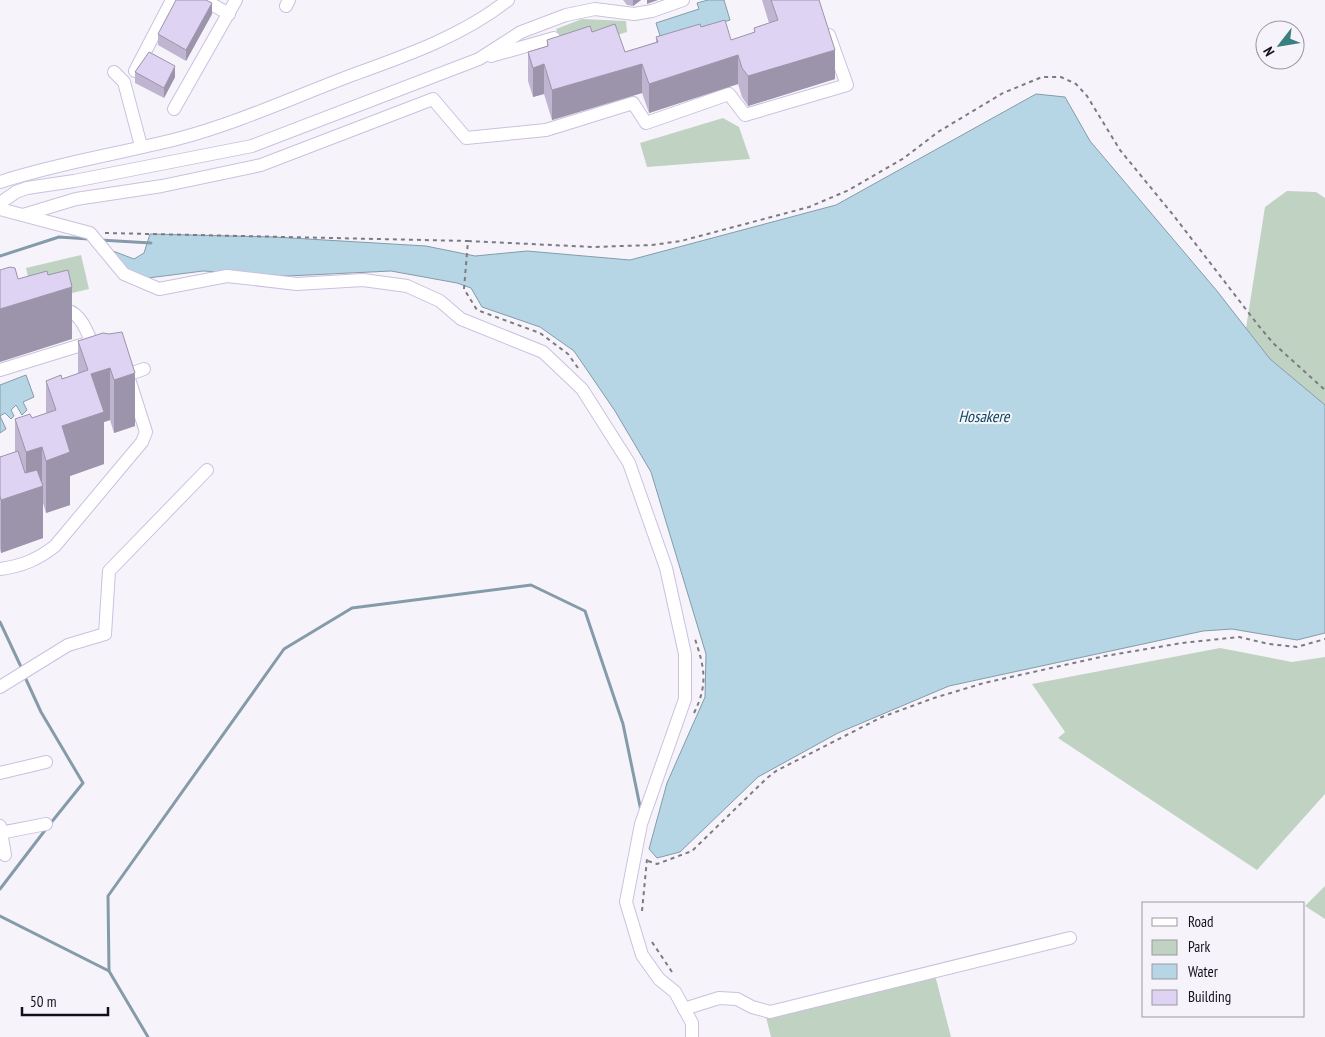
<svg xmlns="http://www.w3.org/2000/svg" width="1325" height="1037" viewBox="0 0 1325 1037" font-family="'PT Sans Narrow',sans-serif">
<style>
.green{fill:#c0d2c2}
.water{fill:#b6d6e6;stroke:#859ba9}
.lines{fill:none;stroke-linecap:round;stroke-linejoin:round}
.stream{stroke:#859ba9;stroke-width:3}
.minor-casing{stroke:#cbc0e0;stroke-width:14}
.path{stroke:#7d7a83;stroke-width:2;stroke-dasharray:4 4;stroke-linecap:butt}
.minor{stroke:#fff;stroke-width:12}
.wall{fill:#bfb5d1}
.shaded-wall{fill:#9b94aa}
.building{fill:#ded3f3;stroke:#9b94aa}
.labels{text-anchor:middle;stroke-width:4;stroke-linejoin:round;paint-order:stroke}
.water-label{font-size:16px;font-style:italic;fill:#09475f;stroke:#f6f4fa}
</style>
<rect width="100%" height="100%" fill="#f6f4fa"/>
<g class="green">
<path d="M582 19 626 21 627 32 564 51 556 29Z"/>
<path d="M723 118 739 127 750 159 647 167 640 143Z"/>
<path d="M1287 191 1316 192 1325 198V405L1270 359 1246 328 1265 207Z"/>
<path d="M81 255 89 289 34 302 26 268Z"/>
<path d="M1220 648 1292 662 1325 657V794L1257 870 1058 738 1065 732 1032 684Z"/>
<path d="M1325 886V919L1305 906Z"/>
<path d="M934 971 951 1037H771L766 1017Z"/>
</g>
<g class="water">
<path d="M708 0H724L730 20 662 42 656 23 699 9 697 3Z"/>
<path d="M1036 94 1065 97 1090 141 1217 291 1270 359 1325 405V633L1297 640 1232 629 1203 631 949 686 838 733 758 777 680 852 657 858 649 849 667 783 705 697 706 654 651 472 615 411 574 351 540 327 482 307 471 288 457 283 391 271 288 276 203 271 148 278 126 273 111 255 113 251 134 259 144 253 150 234 274 237 426 246 475 256 527 251 630 260 836 205Z"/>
<path d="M26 375 34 397 23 402 27 410 22 415 16 405 11 410 14 416 11 419 5 413 0 416 6 429 0 433V385Z"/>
</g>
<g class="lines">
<g class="stream">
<path d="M100 240 151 243"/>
<path d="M0 256 59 237 89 239"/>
<path d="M0 622 22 669"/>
<path d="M24 675 41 712 83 783 50 824"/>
<path d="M0 889 46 829"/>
<path d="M0 916 109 971 148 1037"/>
<path d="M109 971 108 896 284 649 352 608 531 585 585 611 623 724 641 811"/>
</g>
<defs>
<g id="minor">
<path d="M204 0 229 14"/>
<path d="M286 6 289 0"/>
<path d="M491 56 554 38"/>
<path d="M135 71 172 0"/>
<path d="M114 72 124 82 141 146"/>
<path d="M174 109 236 0"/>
<path d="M0 182C58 163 118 154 177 139 238 123 296 96 355 74 408 55 464 35 508 0"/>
<path d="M0 203 16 192 27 188 74 181 252 146 479 59 521 32 566 15 595 9 634 14 652 11 683 0"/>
<path d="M0 209 90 233 124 274 159 289 227 276 297 284 363 280 407 286 440 301 461 319 543 352 582 389 629 463 666 568 685 654V699L641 824 626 902 642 955 659 979 675 992 692 1023V1037"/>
<path d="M23 215 76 199 162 186 261 165 433 99 466 138 546 130 633 103 646 123 729 94 745 115 847 85 829 35"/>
<path d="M56 310C81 305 88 335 96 353"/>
<path d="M0 370 91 342"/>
<path d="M127 375 144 369"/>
<path d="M0 569C22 566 37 560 55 546L142 442 146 432 130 382"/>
<path d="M0 687 68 645 105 634 109 571 207 470"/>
<path d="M0 773 46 762"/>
<path d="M0 826 5 855"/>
<path d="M0 833 46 824"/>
<path d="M684 1009 719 998 737 999 752 1007 770 1012 1070 938"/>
</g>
</defs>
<use href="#minor" class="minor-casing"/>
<g class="path">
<path d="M105 233 468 241"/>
<path d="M578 368 568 354 540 333 477 310 464 289 468 241 593 247 652 245 681 241 809 207 849 190 904 158 938 132 1003 93 1042 77H1061L1076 84 1087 96 1120 150 1174 216 1258 325 1273 343 1325 390"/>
<path d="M694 713C709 683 704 666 694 636"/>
<path d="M648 861 657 864 692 851 767 778 776 771 882 717 934 698 984 683 1105 656 1182 643 1239 637 1269 644 1297 647 1325 639"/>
<path d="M642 911 647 859"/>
<path d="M652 942 674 975"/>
</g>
<use href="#minor" class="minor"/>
</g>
<g class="wall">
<path d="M623 0H641L633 6 627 5Z"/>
<path d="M762 0H819L835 79 748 106 742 97 738 84 649 113 642 93 552 120 544 94 533 97 528 81V52L547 46V40L592 32 625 52 656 42V37L701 27 731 40 754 33V28L769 23Z"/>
<path d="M212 14 186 61 158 45V34Z"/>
<path d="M135 72 175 77 164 98 135 83Z"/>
<path d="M103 333 135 426 114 433 110 420 104 422V464L70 476V505L46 513 43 503V538L1 553 0 549V457L15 452V419L32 418 46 414V381L62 379 78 374V341Z"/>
</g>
<g class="shaded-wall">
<path d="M633 0H641L633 6Z"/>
<path d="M647 0H658L647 4Z"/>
<path d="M212 3V14L186 61V50Z"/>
<path d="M835 50V79L748 106V76Z"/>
<path d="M738 55V84L649 113V84Z"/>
<path d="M544 64V94L533 97V68Z"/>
<path d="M642 64V93L552 120V90Z"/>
<path d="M175 66V77L164 98V88Z"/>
<path d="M72 287V339L0 362V309Z"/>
<path d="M110 368V420L104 422V464L70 476V505L46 513V461L62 426 91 374Z"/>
<path d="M135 373V426L114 433V380Z"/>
<path d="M42 447V486H43V538L1 553V500L26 492V452Z"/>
</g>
<g class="building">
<path d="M176 0H206L212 3 186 50 158 34Z"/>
<path d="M771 0H819L835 50 748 76 742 68 738 55 649 84 642 64 552 90 544 64 533 68 528 52 548 46 547 40 590 26 592 32 615 24 625 52 658 42 656 37 700 24 701 27 725 20 731 40 755 32 754 28 778 20Z"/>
<path d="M149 52 175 66 164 88 135 72Z"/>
<path d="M10 267 15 268 18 279 47 271 48 275 68 270 72 287 0 309V270Z"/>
<path d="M122 332 135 373 114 380 110 368 91 374 104 412 62 426 70 452 46 461 42 447 26 452 15 419 30 414 32 418 56 410 46 381 61 375 62 379 88 370 78 341 103 333 109 334Z"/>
<path d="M18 451 25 473 37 470 43 486 1 500 0 496V457Z"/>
</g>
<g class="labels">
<g class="water-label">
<text x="984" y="422">Hosakere</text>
</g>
</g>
<rect x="1142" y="902" width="162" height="115" fill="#f6f4fa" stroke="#9c99a1"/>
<rect x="1152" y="918" width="25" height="8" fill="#ffffff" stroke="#9c99a1"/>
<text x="1188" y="927" font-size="15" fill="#14101b">Road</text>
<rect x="1152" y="940" width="25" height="15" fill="#c0d2c2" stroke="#9c99a1"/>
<text x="1188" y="952" font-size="15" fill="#14101b">Park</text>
<rect x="1152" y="964" width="25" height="15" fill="#b6d6e6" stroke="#9c99a1"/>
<text x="1188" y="977" font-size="15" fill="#14101b">Water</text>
<rect x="1152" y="990" width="25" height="15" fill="#ded3f3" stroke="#9c99a1"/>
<text x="1188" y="1002" font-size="15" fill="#14101b">Building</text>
<g transform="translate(1280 45) rotate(239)"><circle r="24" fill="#f6f4fa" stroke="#9c99a1"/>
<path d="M0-4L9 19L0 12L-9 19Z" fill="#398180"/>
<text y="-8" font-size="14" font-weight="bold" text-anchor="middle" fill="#14101b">N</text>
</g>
<path d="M22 1007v8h86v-8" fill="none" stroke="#14101b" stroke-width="2.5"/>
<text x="30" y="1007" font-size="15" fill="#14101b" stroke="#f6f4fa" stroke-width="4" paint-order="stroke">50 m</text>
</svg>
